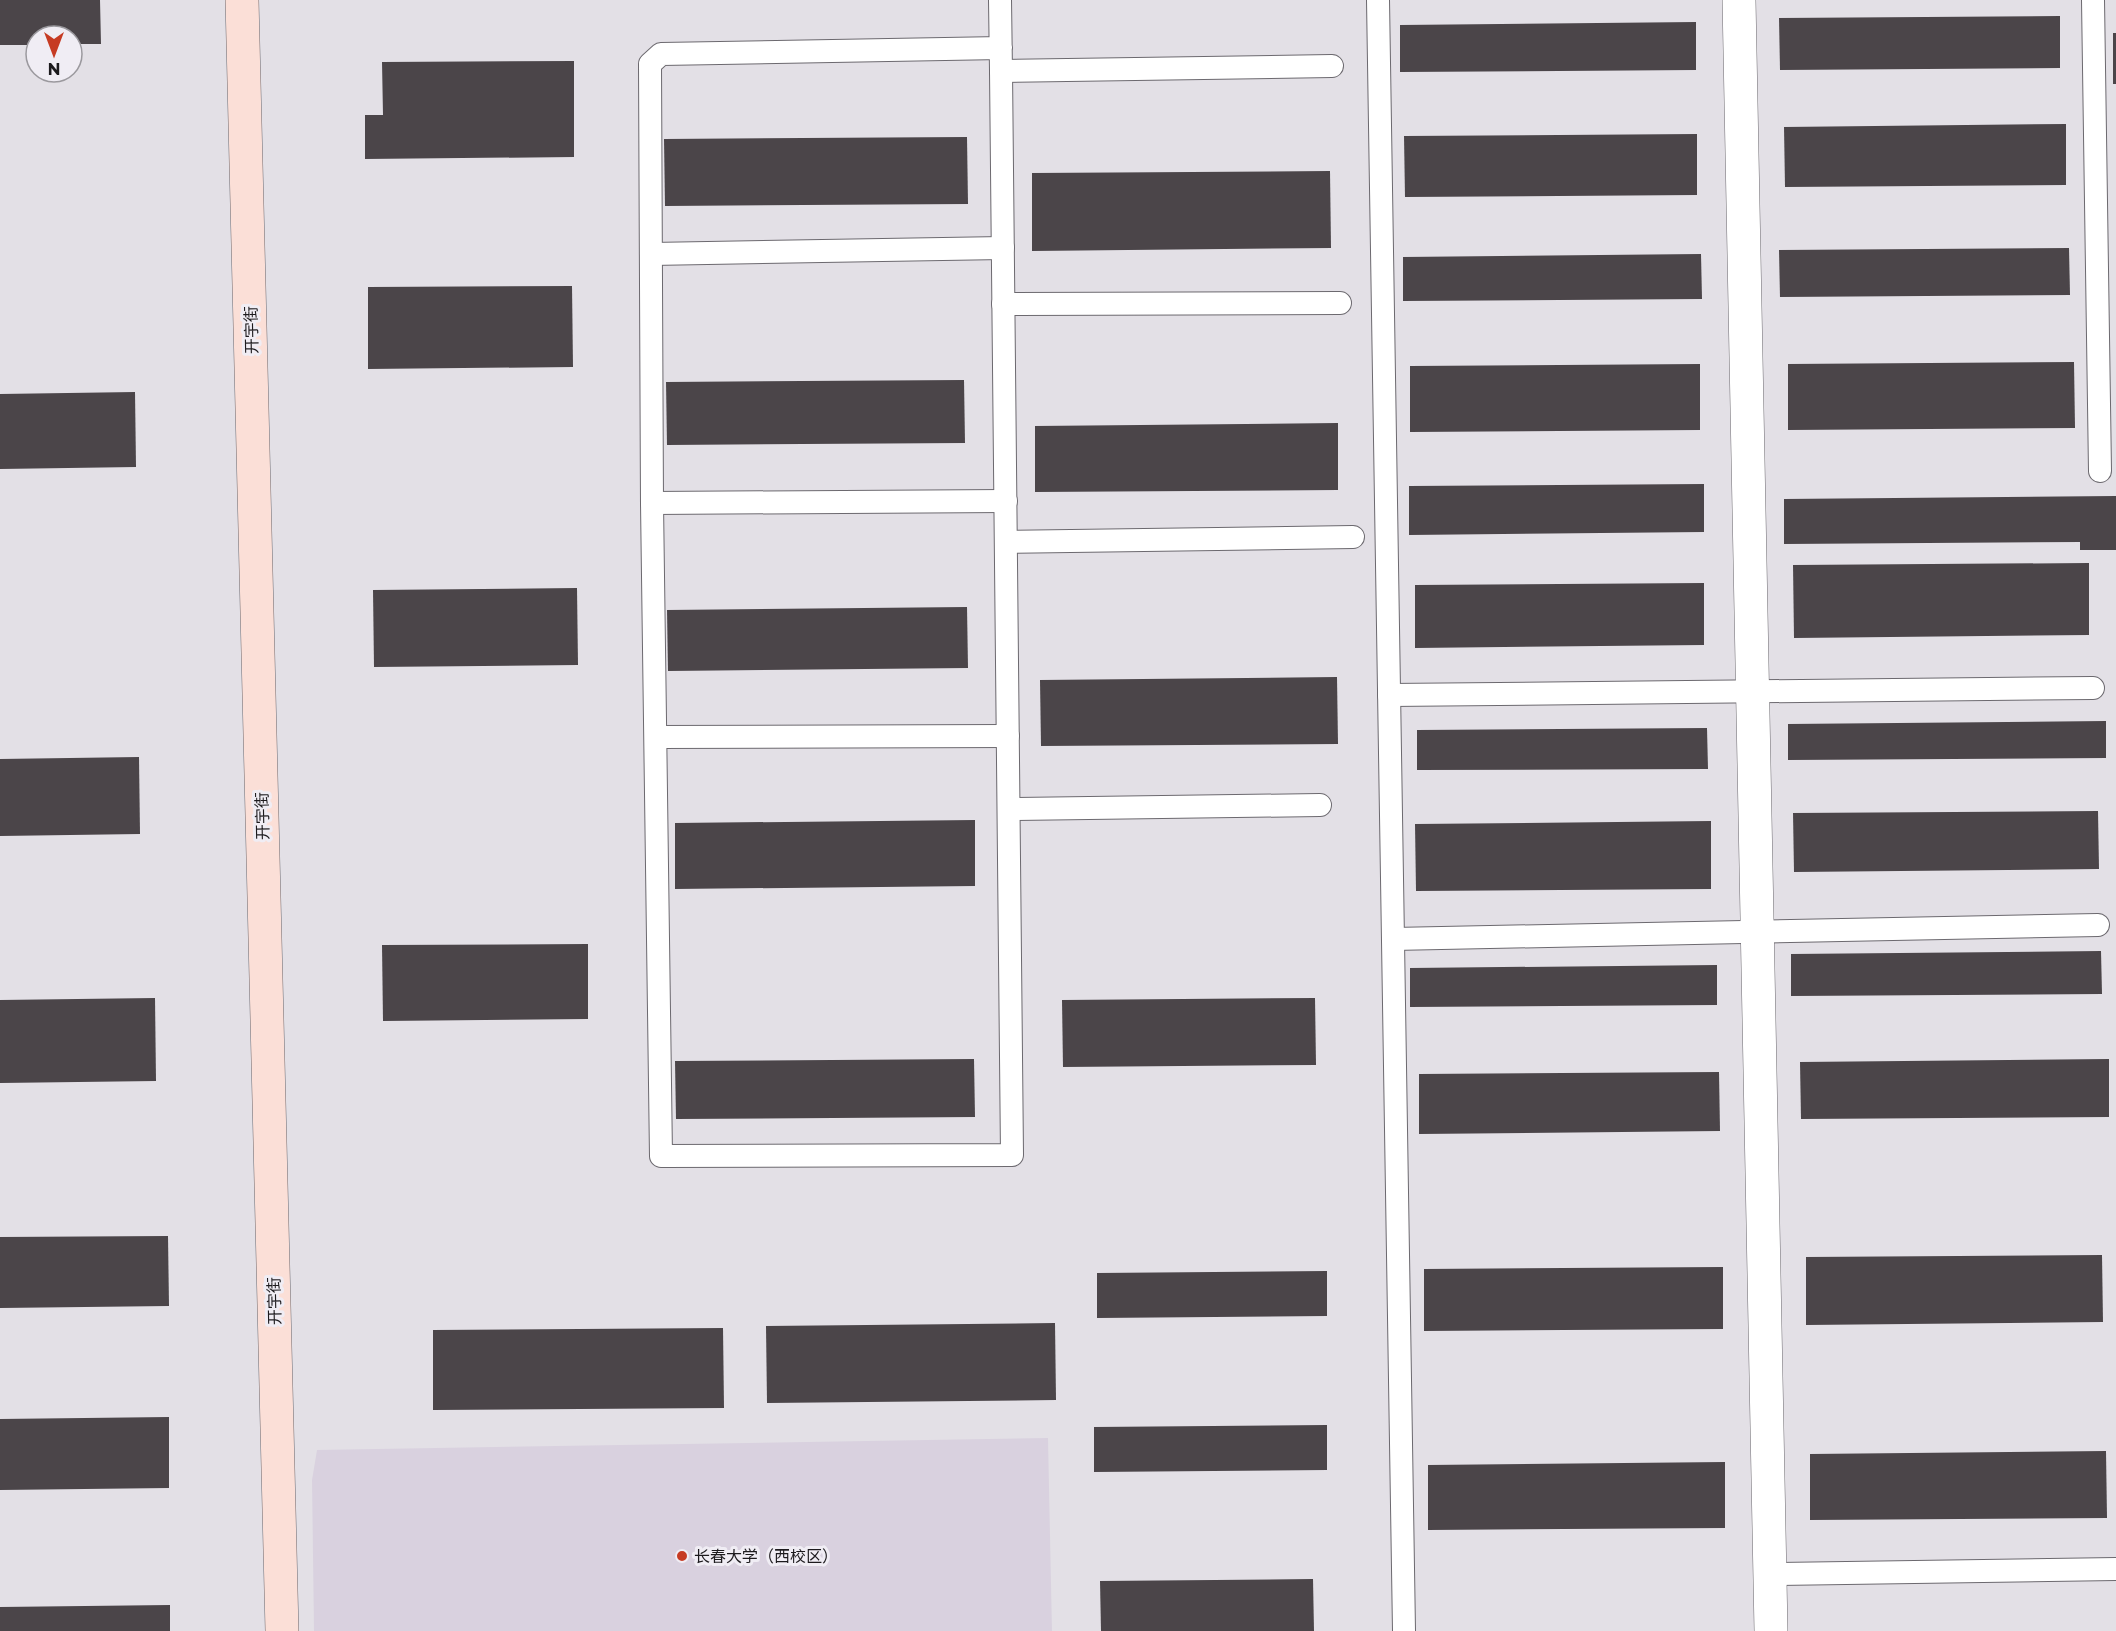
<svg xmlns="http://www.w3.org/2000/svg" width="2116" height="1631" viewBox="0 0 2116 1631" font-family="Montserrat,'Noto Sans SC',sans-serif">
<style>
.built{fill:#d9d1df}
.building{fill:#4b4549}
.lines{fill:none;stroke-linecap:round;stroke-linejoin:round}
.lane-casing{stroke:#6c696f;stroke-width:24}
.street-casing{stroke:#6c696f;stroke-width:34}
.secondary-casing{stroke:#6c696f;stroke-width:34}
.lane{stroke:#fff;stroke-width:22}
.street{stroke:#fff;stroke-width:33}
.secondary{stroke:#fbdfd7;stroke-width:33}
.poi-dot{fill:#c63b23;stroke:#f0edf4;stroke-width:2}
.labels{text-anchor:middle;stroke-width:6;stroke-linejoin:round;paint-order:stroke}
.street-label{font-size:16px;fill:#1c1a1d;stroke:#f0edf4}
.poi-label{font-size:16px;fill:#1c1a1d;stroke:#f0edf4;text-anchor:start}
</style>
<rect width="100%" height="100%" fill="#e3e0e6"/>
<path class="built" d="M1048 1438 1052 1631H314L312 1480 317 1450Z"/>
<g class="building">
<path d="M0 0H100L101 44H72V36H36V45H0Z"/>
<path d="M2060 16V68L1780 70 1779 18Z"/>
<path d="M1696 22V70L1400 72V25Z"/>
<rect x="2113" y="33" width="3" height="51"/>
<path d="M574 61V157L365 159V115H383L382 62Z"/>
<path d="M2066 124V185L1785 187 1784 127Z"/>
<path d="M1697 134V195L1405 197 1404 136Z"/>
<path d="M967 137 968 204 665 206 664 139Z"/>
<path d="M1330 171 1331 248 1032 251V173Z"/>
<path d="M2069 248 2070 295 1780 297 1779 250Z"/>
<path d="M1701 254 1702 299 1403 301V257Z"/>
<path d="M572 286 573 367 368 369V287Z"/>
<path d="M2074 362 2075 428 1788 430V364Z"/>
<path d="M1700 364V430L1410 432V366Z"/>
<path d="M964 380 965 443 667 445 666 382Z"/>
<path d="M135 392 136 467 0 469V394Z"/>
<path d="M1338 423V490L1035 492V426Z"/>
<path d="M1704 484V532L1409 535V486Z"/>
<path d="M2116 496V550H2080V542L1784 544V499Z"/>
<path d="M2089 563V635L1794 638 1793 565Z"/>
<path d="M1704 583V645L1415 648V585Z"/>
<path d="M577 588 578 665 374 667 373 590Z"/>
<path d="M967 607 968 668 668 671 667 610Z"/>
<path d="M1337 677 1338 744 1041 746 1040 680Z"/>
<path d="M2106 721V758L1788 760V724Z"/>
<path d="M1707 728 1708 769 1417 770V730Z"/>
<path d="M139 757 140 834 0 836V759Z"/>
<path d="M2098 811 2099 869 1794 872 1793 813Z"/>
<path d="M975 820V886L675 889V823Z"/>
<path d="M1711 821V889L1416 891 1415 824Z"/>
<path d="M588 944V1019L383 1021 382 945Z"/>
<path d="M2101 951 2102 994 1791 996V954Z"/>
<path d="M1717 965V1005L1410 1007V968Z"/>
<path d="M155 998 156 1081 0 1083V1000Z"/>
<path d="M1315 998 1316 1065 1063 1067 1062 1000Z"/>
<path d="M974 1059 975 1117 676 1119 675 1061Z"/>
<path d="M2109 1059V1117L1801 1119 1800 1062Z"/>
<path d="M1719 1072 1720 1131 1419 1134V1074Z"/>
<path d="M168 1236 169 1306 0 1308V1237Z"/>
<path d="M2102 1255 2103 1322 1806 1325V1257Z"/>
<path d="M1723 1267V1329L1424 1331V1269Z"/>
<path d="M1327 1271V1316L1097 1318V1273Z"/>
<path d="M1055 1323 1056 1400 767 1403 766 1326Z"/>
<path d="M723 1328 724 1408 433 1410V1330Z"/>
<path d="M169 1417V1488L0 1490V1419Z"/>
<path d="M1327 1425V1470L1094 1472V1427Z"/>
<path d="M2106 1451 2107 1518 1810 1520V1454Z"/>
<path d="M1725 1462V1528L1428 1530V1465Z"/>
<path d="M1313 1579 1314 1631H1101L1100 1581Z"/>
<path d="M170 1605V1631H0V1607Z"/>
</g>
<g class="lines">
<defs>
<g id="lane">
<path d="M1000 0 1001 71 1012 1155 661 1156 652 503 650 64 661 54 1001 48"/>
<path d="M1378 0 1404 1631"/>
<path d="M2093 0 2100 471"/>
<path d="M1001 71 1332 66"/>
<path d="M651 254 1003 248"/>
<path d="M1003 304 1340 303"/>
<path d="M652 503 1006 501"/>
<path d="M1006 542 1353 537"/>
<path d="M1389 695 2093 688"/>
<path d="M656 737 1008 736"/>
<path d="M1009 809 1320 805"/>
<path d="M1393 939 2098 925"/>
<path d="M1770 1574 2116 1569"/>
</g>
<path id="street" d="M1739 0 1771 1631"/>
<path id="secondary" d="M242 0 282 1631"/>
</defs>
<use href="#lane" class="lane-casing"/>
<use href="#street" class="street-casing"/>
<use href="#secondary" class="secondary-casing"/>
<use href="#lane" class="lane"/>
<use href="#street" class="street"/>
<use href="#secondary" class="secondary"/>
</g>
<circle class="poi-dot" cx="682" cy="1556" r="6"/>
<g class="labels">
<g class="street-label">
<text transform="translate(251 330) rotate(-91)" y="6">开宇街</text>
<text transform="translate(262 816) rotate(-91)" y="6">开宇街</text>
<text transform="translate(274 1301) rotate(-91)" y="6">开宇街</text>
</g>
<g class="poi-label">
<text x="694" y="1562">长春大学（西校区）</text>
</g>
</g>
<g transform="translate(54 54) rotate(180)"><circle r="28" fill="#f0edf4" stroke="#9b999e" stroke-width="1.5"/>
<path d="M0-4.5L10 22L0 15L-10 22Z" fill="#c63b23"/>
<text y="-9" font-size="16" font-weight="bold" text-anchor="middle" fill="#1c1a1d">N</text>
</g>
</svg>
